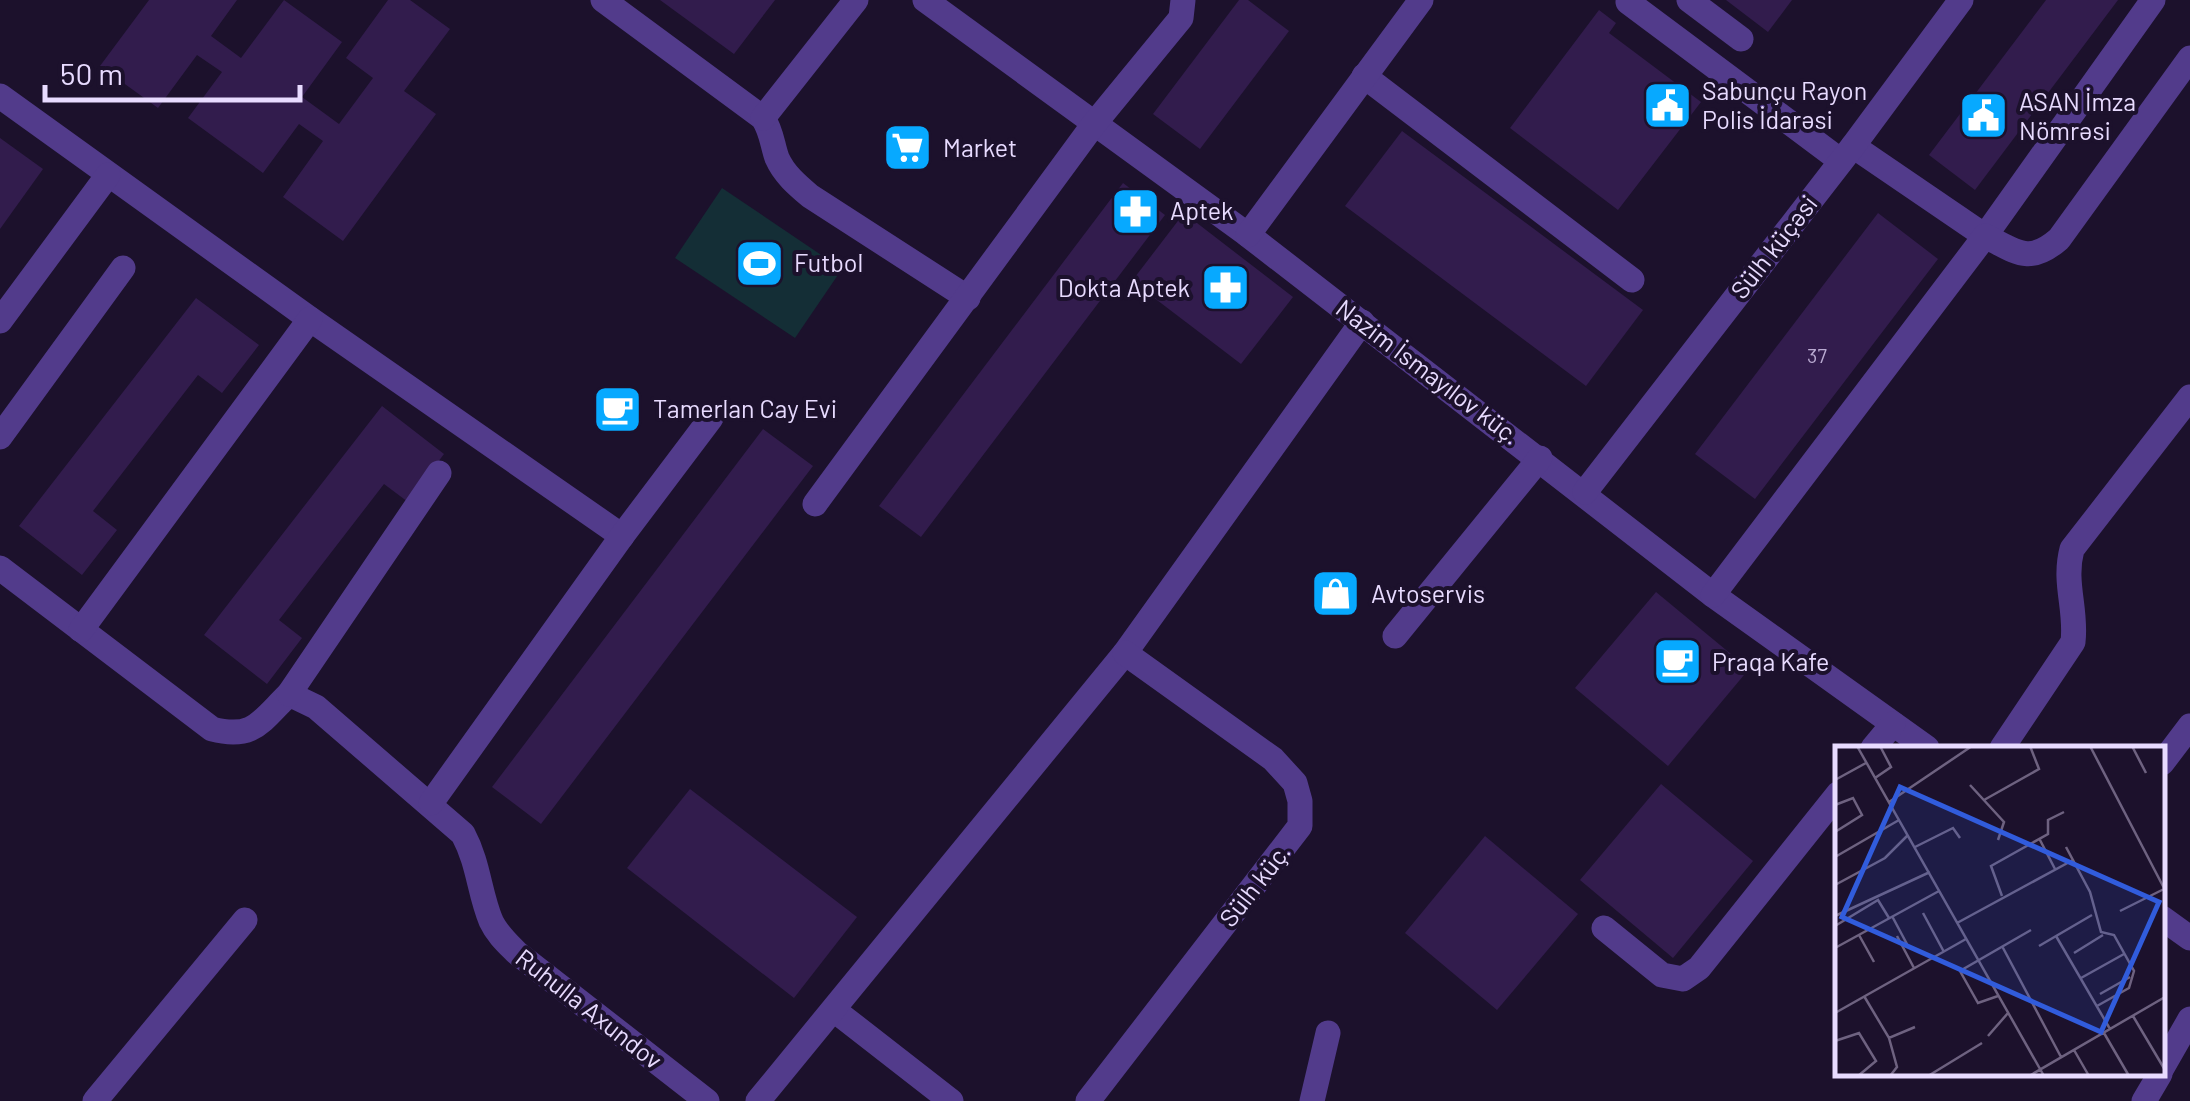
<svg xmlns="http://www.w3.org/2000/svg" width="2190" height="1101" viewBox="0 0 2190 1101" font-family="Barlow,sans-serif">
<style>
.green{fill:#142e36}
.building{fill:#321c4d}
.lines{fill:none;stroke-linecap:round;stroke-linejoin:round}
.minor{stroke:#523b8b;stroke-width:25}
.labels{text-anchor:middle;stroke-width:8;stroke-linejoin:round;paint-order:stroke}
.number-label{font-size:20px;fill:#baabd2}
.poi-label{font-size:25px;fill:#e8dbff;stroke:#1c112c;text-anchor:start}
.street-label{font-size:25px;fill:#e8dbff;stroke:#1c112c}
.inset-road{fill:none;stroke:#6e6280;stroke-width:2.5}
.view{fill:#315cdc;fill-opacity:0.15;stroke:#315cdc;stroke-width:5}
.inset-edge{fill:none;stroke:#e8dbff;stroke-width:5}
</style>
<rect width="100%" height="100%" fill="#1c112c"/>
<path class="green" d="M722 188 842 269 795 338 675 258Z"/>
<g class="building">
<path d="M149 0H237L211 36 241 58 284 0 342 42 302 97 339 124 373 78 346 58 388 0H410L450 29 404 91 436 114 343 241 283 197 323 141 299 124 263 173 188 118 222 72 197 55 158 108 100 66Z"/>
<path d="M660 0H775L734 54Z"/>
<path d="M1239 0H1248L1289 31 1200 149 1153 114Z"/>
<path d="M1726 0H1792L1768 32Z"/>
<path d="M2046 0H2118L1975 190 1929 155Z"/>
<path d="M1599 10 1616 23 1609 33 1701 102 1618 210 1510 128Z"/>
<path d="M1402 131 1643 310 1586 386 1345 206Z"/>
<path d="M0 138 43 169 0 229Z"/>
<path d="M1123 183 1165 215 921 537 879 506Z"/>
<path d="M1184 213 1293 297 1241 364 1132 281Z"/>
<path d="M1878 213 1938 259 1755 499 1695 454Z"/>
<path d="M196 298 259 345 222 393 198 375 93 511 117 530 82 575 19 526Z"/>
<path d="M382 406 444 454 408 502 384 484 279 620 302 638 267 684 204 635Z"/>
<path d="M763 429 813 466 541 824 492 787Z"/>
<path d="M1656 592 1749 669 1668 766 1575 688Z"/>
<path d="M1661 784 1753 861 1673 958 1580 880Z"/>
<path d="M690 789 857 917 794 998 627 868Z"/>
<path d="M1485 836 1578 914 1497 1010 1405 933Z"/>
</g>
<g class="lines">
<g class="minor">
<path d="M603 0 763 118C772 132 772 144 777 158 784 174 797 185 810 196L968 298"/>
<path d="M925 0 1248 235 1713 595 1927 748"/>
<path d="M1689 0 1741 39"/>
<path d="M1628 2 1841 161"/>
<path d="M1364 76 1632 280"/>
<path d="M0 96 310 319 622 536"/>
<path d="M763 118 856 0"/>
<path d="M1853 146 1985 236 2153 0"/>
<path d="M1248 235 1421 0"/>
<path d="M0 321 108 175"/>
<path d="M0 437 123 268"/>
<path d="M1585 492 1853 146 1961 0"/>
<path d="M815 504 1094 124 1181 18 1183 0"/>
<path d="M0 568 212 729C254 740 261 721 289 694L316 707 463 834C479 864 479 892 491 921 497 934 507 943 517 953L707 1101"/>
<path d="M1713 595 1985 236C2017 252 2029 265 2059 239L2190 58"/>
<path d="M81 630 310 319"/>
<path d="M1395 636 1540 458"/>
<path d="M289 694 439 473"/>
<path d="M1873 748 1893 724"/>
<path d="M2002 748 2073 642C2077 609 2063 583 2072 549L2190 397"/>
<path d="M2162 763 2190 726"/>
<path d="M431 803 622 536 711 418"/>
<path d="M2162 918 2190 938"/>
<path d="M1604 928 1662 975 1683 979 1699 968 1838 794"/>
<path d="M834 1010 951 1101"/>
<path d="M2162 1068 2190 1019"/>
<path d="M95 1101 245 920"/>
<path d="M758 1101 1125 653 1362 322"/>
<path d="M1088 1101 1300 826V801L1295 783 1273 759 1125 653"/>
<path d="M1312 1101 1328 1033"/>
<path d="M2144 1101 2160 1074"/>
</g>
</g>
<defs>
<symbol id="civic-square" viewBox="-11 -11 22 22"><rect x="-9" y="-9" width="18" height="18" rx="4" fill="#07a9ff" stroke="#1c112c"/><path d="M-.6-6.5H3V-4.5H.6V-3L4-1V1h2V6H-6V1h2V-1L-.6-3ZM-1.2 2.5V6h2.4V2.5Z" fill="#fff"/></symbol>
<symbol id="supermarket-square" viewBox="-11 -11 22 22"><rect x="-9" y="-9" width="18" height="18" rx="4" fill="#07a9ff" stroke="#1c112c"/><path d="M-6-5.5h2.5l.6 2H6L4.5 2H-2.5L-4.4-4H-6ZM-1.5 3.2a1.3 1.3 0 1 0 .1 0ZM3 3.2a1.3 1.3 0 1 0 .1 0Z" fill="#fff"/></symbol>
<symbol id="pharmacy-square" viewBox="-11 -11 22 22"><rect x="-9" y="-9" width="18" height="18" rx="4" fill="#07a9ff" stroke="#1c112c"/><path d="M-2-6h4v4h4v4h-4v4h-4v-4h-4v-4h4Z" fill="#fff"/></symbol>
<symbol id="stadium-square" viewBox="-11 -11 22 22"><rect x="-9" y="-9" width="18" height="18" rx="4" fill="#07a9ff" stroke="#1c112c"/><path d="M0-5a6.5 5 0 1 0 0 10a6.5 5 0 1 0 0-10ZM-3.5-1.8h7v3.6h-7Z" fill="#fff"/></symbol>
<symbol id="cafe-square" viewBox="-11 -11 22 22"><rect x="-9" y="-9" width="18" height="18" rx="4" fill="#07a9ff" stroke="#1c112c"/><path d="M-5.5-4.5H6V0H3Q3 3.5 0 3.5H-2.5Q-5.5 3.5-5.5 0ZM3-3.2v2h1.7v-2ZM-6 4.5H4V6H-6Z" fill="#fff"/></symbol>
<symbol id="shop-square" viewBox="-11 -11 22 22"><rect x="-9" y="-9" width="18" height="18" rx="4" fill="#07a9ff" stroke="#1c112c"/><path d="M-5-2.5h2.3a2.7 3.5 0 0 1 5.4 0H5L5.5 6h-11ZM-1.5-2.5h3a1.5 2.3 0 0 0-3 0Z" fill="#fff"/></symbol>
</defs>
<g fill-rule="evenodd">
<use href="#civic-square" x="1640" y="78" width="55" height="55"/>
<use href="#civic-square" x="1956" y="88" width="55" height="55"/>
<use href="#supermarket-square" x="880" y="120" width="55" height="55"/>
<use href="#pharmacy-square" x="1108" y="184" width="55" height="55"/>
<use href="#stadium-square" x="732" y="236" width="55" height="55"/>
<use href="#pharmacy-square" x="1198" y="260" width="55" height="55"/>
<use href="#cafe-square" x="590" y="382" width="55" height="55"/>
<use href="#shop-square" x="1308" y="566" width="55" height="55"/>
<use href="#cafe-square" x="1650" y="634" width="55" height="55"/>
</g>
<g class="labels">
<g class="number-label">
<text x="1817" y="363">37</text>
</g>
<g class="poi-label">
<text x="1702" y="100">Sabunçu Rayon<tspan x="1702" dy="29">Polis İdarəsi</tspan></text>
<text x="2019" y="111">ASAN İmza<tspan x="2019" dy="29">Nömrəsi</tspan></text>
<text x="943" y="157">Market</text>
<text x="1170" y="220">Aptek</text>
<text x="794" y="272">Futbol</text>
<text x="1190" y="297" text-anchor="end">Dokta Aptek</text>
<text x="653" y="418">Tamerlan Cay Evi</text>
<text x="1371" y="603">Avtoservis</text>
<text x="1712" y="671">Praqa Kafe</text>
</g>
<g class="street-label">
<text transform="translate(1774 247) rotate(-52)" y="9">Sülh küçəsi</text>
<text transform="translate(1428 372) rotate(37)" y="9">Nazim İsmayılov küç.</text>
<text transform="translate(1255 885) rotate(-52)" y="9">Sülh küç.</text>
<text transform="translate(589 1009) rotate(38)" y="9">Ruhulla Axundov</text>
</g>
</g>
<g transform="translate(1835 746)">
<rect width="330" height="330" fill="#1c112c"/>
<path class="inset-road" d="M22 0 209 330M255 0 330 144M297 0 311 27M40 32 56 21 45 0M0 34 31 17M135 39 169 76 163 94M149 54 204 23 195 0M54 56 137 0M0 59 18 52 27 69 0 86M205 94 220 123M80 101 118 82 125 92M231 101 255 146 266 186 279 189 299 225 294 242 262 260M0 111 64 74M0 139 50 112 73 89M167 150 156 120 213 88V74L229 66M285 165 329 143M88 167 109 206M0 170 95 126M57 170 73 200M122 177 238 114M0 180 43 154 54 172M24 189 39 216M62 190 79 222M221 190 275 283M167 200 226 311M204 200 257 169M0 202 104 145M239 207 268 189M246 232 289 208M265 248 295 231M29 250 54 292 80 281M163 250 143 257 125 225 196 184M0 267 131 193M298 270 330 324M269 287 294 330M153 290 173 267M54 292 62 321 55 330M0 295 24 287 41 315 23 330M239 304 254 330M93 330 147 297M194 330 330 251"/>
<path class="view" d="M65 41 324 156 266 286 7 171Z"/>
<rect width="330" height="330" class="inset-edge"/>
</g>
<path d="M45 85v15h255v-15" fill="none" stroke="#e8dbff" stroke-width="5"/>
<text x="60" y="85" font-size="30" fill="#e8dbff" stroke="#1c112c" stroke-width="8" paint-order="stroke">50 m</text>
</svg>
